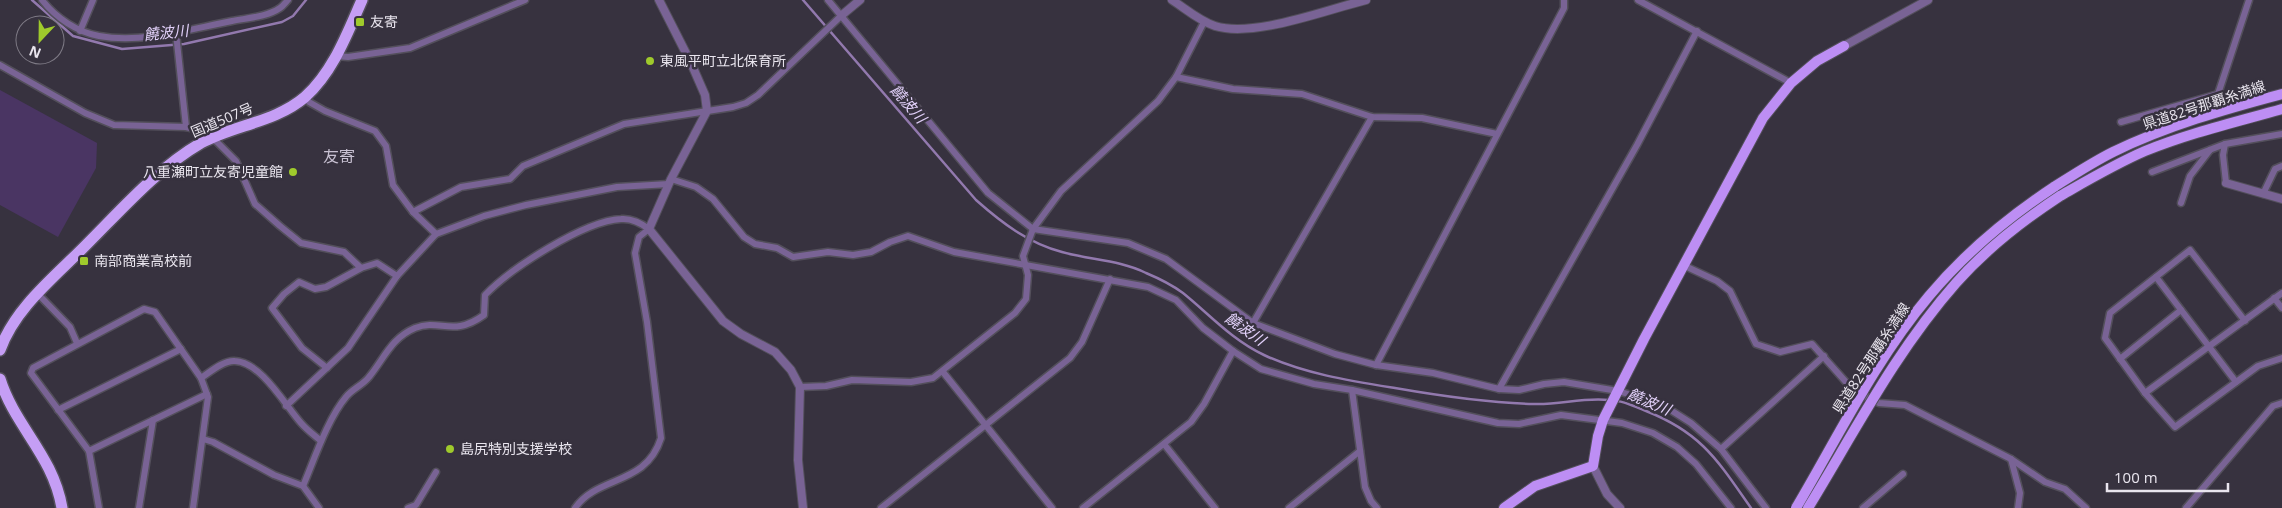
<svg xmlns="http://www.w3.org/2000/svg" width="2282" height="508" viewBox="0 0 2282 508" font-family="'Open Sans','Noto Sans JP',sans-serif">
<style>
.green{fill:#4a3563}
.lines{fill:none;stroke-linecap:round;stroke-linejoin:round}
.stream{stroke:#9279ae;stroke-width:2.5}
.minor-casing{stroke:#534f5b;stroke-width:9}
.tertiary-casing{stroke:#534f5b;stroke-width:10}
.primary-casing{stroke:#534f5b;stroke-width:12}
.trunk-casing{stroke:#534f5b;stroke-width:14}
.minor{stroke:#796395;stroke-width:6}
.tertiary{stroke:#796395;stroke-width:8}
.primary{stroke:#bd8ef4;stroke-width:10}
.trunk{stroke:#c59ef5;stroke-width:11}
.primary-bridge-casing{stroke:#534f5b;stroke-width:12;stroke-linecap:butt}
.primary-bridge{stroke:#bd8ef4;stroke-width:10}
.poi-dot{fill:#9fca2c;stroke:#37323f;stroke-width:2}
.labels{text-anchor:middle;stroke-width:5;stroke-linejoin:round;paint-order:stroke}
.poi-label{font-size:14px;fill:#e9e5ee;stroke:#37323f;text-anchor:start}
.street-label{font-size:14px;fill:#e9e5ee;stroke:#37323f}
.water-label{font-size:15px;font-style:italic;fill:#e2d1fa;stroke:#37323f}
.quarter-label{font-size:16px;fill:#c7c0d1;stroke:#37323f}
</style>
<rect width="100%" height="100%" fill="#37323f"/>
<path class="green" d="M0 90 97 143 96 168 58 237 0 205Z"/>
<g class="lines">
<g class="stream">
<path d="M32 0 73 36 122 49 184 44 282 22 293 16 306 0"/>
<path d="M803 0 976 200C1002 223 1028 243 1062 252 1090 260 1120 260 1146 273 1158 278 1172 285 1183 293 1209 314 1232 340 1264 355 1305 374 1351 381 1395 388 1441 396 1488 403 1534 404 1560 405 1583 397 1609 400"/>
<path d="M1617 401C1627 402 1637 408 1646 411 1702 433 1718 461 1751 508"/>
</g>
<defs>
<g id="minor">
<path d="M42 0C56 18 77 32 99 36 142 44 190 29 232 21 247 18 267 17 280 8 283 6 286 2 288 0"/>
<path d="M828 0 988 193 1033 229 1128 243 1166 259 1253 323 1335 354 1376 365 1433 373 1499 389 1519 390 1544 384 1564 382 1618 391 1641 398 1669 409 1691 423 1721 449 1766 508"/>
<path d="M1638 0 1791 83"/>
<path d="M80 31 93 0"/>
<path d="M176 33 186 127"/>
<path d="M336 56 348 57 410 48 525 0"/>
<path d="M0 65 85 113 114 125 186 127 201 131 217 142 236 161 255 204 280 226 301 243 344 252 361 268"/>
<path d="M1176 77 1233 89 1302 94 1372 117 1422 118 1497 134"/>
<path d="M305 97 309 102 325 111 375 131 386 146 393 185 413 212 436 234"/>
<path d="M2121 122 2218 94 2249 0"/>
<path d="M2152 172 2225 144"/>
<path d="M671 179 696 187 713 199 744 237 755 244 777 248 793 257 828 252 853 255 871 252 890 242 908 236 954 252 1148 287 1176 300 1203 328 1233 351 1261 369 1314 384 1352 390 1498 423 1519 424 1561 415 1622 423 1653 433 1677 447 1696 464 1731 508"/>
<path d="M2226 183 2223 155 2225 144 2282 134"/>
<path d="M2263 194 2275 169 2282 166"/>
<path d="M2181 203 2190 176 2210 150"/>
<path d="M413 212 461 187 510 179 523 166 624 124 733 107 746 103 758 95 842 15"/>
<path d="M1685 266 1717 281 1730 291 1756 344 1780 352 1812 344 1854 391 1879 403 1905 405 2011 459 2045 482 2065 489 2086 508"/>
<path d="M2156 277 2236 382"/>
<path d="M38 294 70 327 77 343"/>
<path d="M2274 298 2282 308"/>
<path d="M2245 321 2190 250 2110 313 2105 338 2145 393 2175 427 2258 366 2282 358"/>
<path d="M1253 323 1372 117"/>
<path d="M2120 359 2181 310"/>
<path d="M1376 365 1564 8V0"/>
<path d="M327 368 302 348 272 308 284 294 299 282 315 289 326 287 361 268 377 263 397 276"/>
<path d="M943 372 1052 508"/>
<path d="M201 378C210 372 224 360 235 361 261 362 285 405 301 423 307 430 314 435 321 441"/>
<path d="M800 387 826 386 852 380 911 382 933 378 1015 313 1026 299 1028 275 1023 256 1033 229 1061 191 1158 101 1176 77 1204 22"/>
<path d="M1499 389 1637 145 1697 31"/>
<path d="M1352 390 1365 487 1371 501 1377 508"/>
<path d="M2145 393 2282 293"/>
<path d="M286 406 348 348 397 276 436 234 484 216 526 205 617 187 669 184"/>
<path d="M58 410 181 349"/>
<path d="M203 439 213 442 274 475 303 486 319 508"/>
<path d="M1164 444 1215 508"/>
<path d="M1721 449 1824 356"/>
<path d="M89 451 207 394"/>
<path d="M2011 459 2020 493 2018 508"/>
<path d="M303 486C314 460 328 418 346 397 352 389 363 385 369 377 384 359 391 338 415 328 441 318 452 338 484 315L485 295C511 268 584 221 621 219 632 218 641 223 649 229L639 237 635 253 647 322 661 438C646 486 598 475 575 508"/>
<path d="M99 508 89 451 31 373 33 368 144 309 155 312 201 378 208 397 193 508"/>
<path d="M139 508 153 420"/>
<path d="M408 508 416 505 436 472"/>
<path d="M881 508 1070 358 1082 342 1110 279"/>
<path d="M1083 508 1191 422 1204 404 1233 351"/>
<path d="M1289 508 1360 451"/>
<path d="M1863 508 1903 474"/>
<path d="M2186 508 2273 406 2282 403"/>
</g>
<g id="tertiary">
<path d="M659 0 691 63 705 95 707 111 671 179 649 229 723 321 741 334 775 352 791 370 800 387 798 460 803 508"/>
<path d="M1172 0C1186 9 1199 21 1215 26 1254 38 1325 10 1366 0"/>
<path d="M842 15 860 0"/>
<path d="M1844 46 1928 0"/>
<path d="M2226 183 2282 199"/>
<path d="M1593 466 1607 494 1620 508"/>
</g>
<g id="primary">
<path d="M2054 187C2073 175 2093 162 2113 152 2166 126 2225 109 2282 94"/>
<path d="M2060 196C2088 180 2115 164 2145 151 2189 133 2236 122 2282 109"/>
<path d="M1504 508 1535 486 1593 466 1598 436 1603 420 1644 339 1763 118 1791 83 1817 61 1844 46"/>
</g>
<g id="trunk">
<path d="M0 350C15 307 57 275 88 243 123 208 158 168 201 143 234 125 276 122 305 97 333 72 347 34 362 0"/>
<path d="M0 379C15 427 53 455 62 508"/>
</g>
</defs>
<use href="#minor" class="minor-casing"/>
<use href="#tertiary" class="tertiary-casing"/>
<use href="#primary" class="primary-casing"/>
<use href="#trunk" class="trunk-casing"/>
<use href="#minor" class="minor"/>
<use href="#tertiary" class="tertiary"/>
<use href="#primary" class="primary"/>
<use href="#trunk" class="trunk"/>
<defs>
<g id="primary-bridge">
<path d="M1796 508C1838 437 1875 360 1929 296 1965 253 2007 218 2054 187"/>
<path d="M1808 508C1855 431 1896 351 1956 283 1986 249 2022 221 2060 196"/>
</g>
</defs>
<use href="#primary-bridge" class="primary-bridge-casing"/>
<use href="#primary-bridge" class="primary-bridge"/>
</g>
<g class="poi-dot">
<rect x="355" y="17" width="10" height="10" rx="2.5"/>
<circle cx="650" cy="61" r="5"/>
<circle cx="293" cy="172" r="5"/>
<rect x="79" y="256" width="10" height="10" rx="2.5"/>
<circle cx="450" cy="449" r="5"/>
</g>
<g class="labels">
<g class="poi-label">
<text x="370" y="27">友寄</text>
<text x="660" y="66">東風平町立北保育所</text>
<text x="283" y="177" text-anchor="end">八重瀬町立友寄児童館</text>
<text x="94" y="266">南部商業高校前</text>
<text x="460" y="454">島尻特別支援学校</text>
</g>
<g class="street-label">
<text transform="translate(2204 105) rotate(-18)" y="5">県道82号那覇糸満線</text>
<text transform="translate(222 120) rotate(-23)" y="5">国道507号</text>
<text transform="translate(1871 358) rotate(-57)" y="5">県道82号那覇糸満線</text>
</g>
<g class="water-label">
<text transform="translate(166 33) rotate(-6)" y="5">饒波川</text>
<text transform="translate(908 104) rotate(49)" y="5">饒波川</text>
<text transform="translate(1245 329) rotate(35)" y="5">饒波川</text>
<text transform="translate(1649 402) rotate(23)" y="5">饒波川</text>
</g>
<g class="quarter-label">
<text x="339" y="162">友寄</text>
</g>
</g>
<g transform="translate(40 40) rotate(202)"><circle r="24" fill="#37323f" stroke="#7e7a85"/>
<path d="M0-4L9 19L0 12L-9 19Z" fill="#9fca2c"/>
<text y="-8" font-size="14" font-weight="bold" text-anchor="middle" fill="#e9e5ee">N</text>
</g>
<path d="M2107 483v8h121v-8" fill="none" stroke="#e9e5ee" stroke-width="2.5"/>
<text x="2114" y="483" font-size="15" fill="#e9e5ee" stroke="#37323f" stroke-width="4" paint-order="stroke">100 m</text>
</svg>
